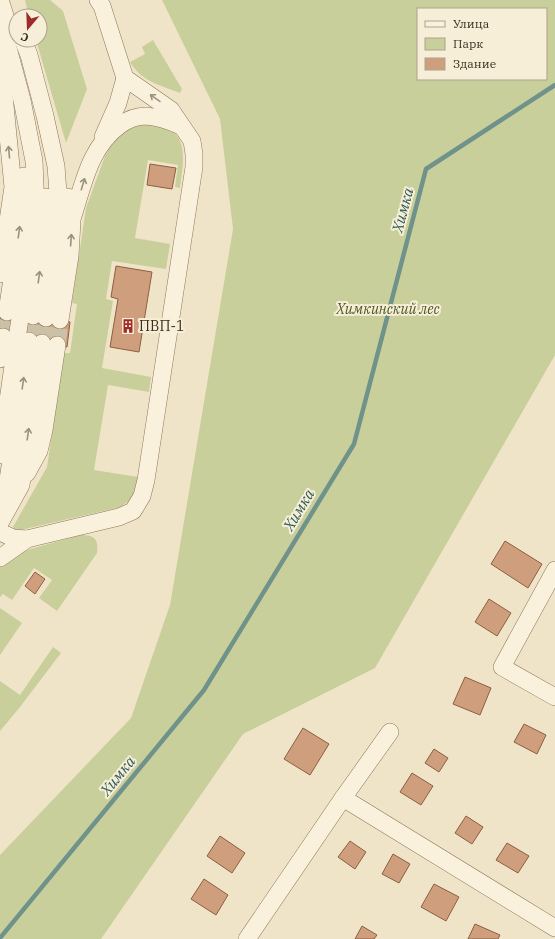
<svg xmlns="http://www.w3.org/2000/svg" width="555" height="939" viewBox="0 0 555 939" font-family="'IBM Plex Serif',serif">
<style>
.green{fill:#c9cf9b;fill-rule:evenodd}
.lines{fill:none;stroke-linecap:round;stroke-linejoin:round}
.stream{stroke:#6f938a;stroke-width:4.5}
.building{fill:#cf9f7d;stroke:#8d5f41}
.minor-tunnel{stroke:#ccc0a6;stroke-width:17;stroke-dasharray:17 8;stroke-linecap:butt}
.minor-casing{stroke:#8d765c;stroke-width:18}
.minor{stroke:#faf1dc;stroke-width:17}
.oneway{stroke:#9c907e}
.labels{text-anchor:middle;stroke-width:4;stroke-linejoin:round;paint-order:stroke}
.park-label{font-size:14px;font-style:italic;fill:#4d5a26;stroke:#f7eed8}
.poi-label{font-size:14px;fill:#3d2e20;stroke:#f7eed8;text-anchor:start}
.water-label{font-size:15px;font-style:italic;fill:#2f5d5a;stroke:#f7eed8}
</style>
<rect width="100%" height="100%" fill="#f0e4c8"/>
<g class="green">
<path d="M25 0H50L63 11 87 89 66 143 36 40H40V16H29Z"/>
<path d="M162 0H555V355L375 668 243 734 101 939H0V855L131 718 170 605 233 229 220 119ZM418 9H546V79H418Z"/>
<path d="M153 40 182 89 180 93C160 85 142 82 130 62L145 54 142 47Z"/>
<path d="M143 122C150 124 160 125 167 128 190 138 182 169 180 188L175 187 178 165 148 160 135 238 170 244 166 269 112 261 106 299 113 301 102 368 151 377 149 392 108 385 94 470 138 477C135 492 134 498 121 507L16 531 13 527 47 467 64 353H70L77 304 72 303 86 208 105 156 114 140 126 130Z"/>
<path d="M81 535C94 535 99 539 97 553L57 611 39 598 52 580 34 568 12 600 3 594 0 597V567L1 566 23 551Z"/>
<path d="M0 608 22 623 0 655Z"/>
<path d="M53 647 61 653 20 707 0 731V681L20 695Z"/>
</g>
<g class="lines">
<path class="stream" d="M0 938 204 690 354 444 426 169 555 85"/>
</g>
<g class="building">
<path d="M150 164 176 168 172 189 147 185Z"/>
<path d="M116 266 152 272 139 352 110 347 118 299 111 297Z"/>
<path d="M0 311 70 322 67 347 0 337Z"/>
<path d="M505 541 542 564 528 588 491 564Z"/>
<path d="M35 572 45 579 35 594 25 586Z"/>
<path d="M489 599 511 613 497 636 475 622Z"/>
<path d="M465 677 491 688 480 715 453 704Z"/>
<path d="M524 724 546 735 537 754 514 742Z"/>
<path d="M303 728 329 744 310 775 284 759Z"/>
<path d="M434 749 448 758 439 772 425 763Z"/>
<path d="M412 773 433 786 421 805 400 792Z"/>
<path d="M466 816 483 827 472 844 455 833Z"/>
<path d="M220 836 245 853 232 873 207 856Z"/>
<path d="M350 841 366 852 355 869 338 857Z"/>
<path d="M507 843 529 856 518 873 496 860Z"/>
<path d="M393 854 410 864 399 883 382 874Z"/>
<path d="M204 879 228 895 216 915 191 899Z"/>
<path d="M434 884 459 897 446 921 421 907Z"/>
<path d="M475 924 500 935 498 939H468Z"/>
<path d="M362 926 377 935 374 939H355Z"/>
</g>
<g class="lines">
<g class="minor-tunnel">
<path d="M3 337 7 312"/>
<path d="M29 341 33 316"/>
<path d="M42 343 46 318"/>
<path d="M57 345 60 320"/>
</g>
<defs>
<g id="minor">
<path d="M0 0 9 28"/>
<path d="M0 18 22 100 34 161 36 209 0 455"/>
<path d="M23 40 29 55 45 116 56 166 60 220 46 318"/>
<path d="M0 54 13 187 0 274"/>
<path d="M103 137 118 103 125 78"/>
<path d="M73 216C84 182 90 147 120 125 127 120 137 116 146 116 159 117 170 121 181 126"/>
<path d="M7 312 25 193 24 176"/>
<path d="M33 316 47 222 46 197"/>
<path d="M60 320 70 256 72 221 68 197"/>
<path d="M0 359 3 337"/>
<path d="M27 473 39 451 44 430 57 345"/>
<path d="M4 506 29 341"/>
<path d="M0 523 21 485 42 343"/>
<path d="M0 532 13 538 27 539"/>
<path d="M0 558 27 539 119 517 133 511 142 496 146 480 194 167V154L192 141 171 110 125 78 102 6 98 0"/>
<path d="M555 570 502 667 555 697"/>
<path d="M343 798 555 928"/>
<path d="M247 939 343 798 390 732"/>
</g>
</defs>
<use href="#minor" class="minor-casing"/>
<use href="#minor" class="minor"/>
</g>
<defs><path id="oneway-shaft" d="M-6 0H5M1.5-3L5.5 0L1.5 3" fill="none" stroke-width="1.6" stroke-linecap="round" stroke-linejoin="round"/></defs>
<g class="oneway">
<use href="#oneway-shaft" transform="translate(155 98) rotate(-145)"/>
<use href="#oneway-shaft" transform="translate(9 152) rotate(-95)"/>
<use href="#oneway-shaft" transform="translate(83 184) rotate(-73)"/>
<use href="#oneway-shaft" transform="translate(19 232) rotate(-82)"/>
<use href="#oneway-shaft" transform="translate(71 240) rotate(-86)"/>
<use href="#oneway-shaft" transform="translate(39 277) rotate(-82)"/>
<use href="#oneway-shaft" transform="translate(23 383) rotate(-82)"/>
<use href="#oneway-shaft" transform="translate(28 434) rotate(-82)"/>
</g>
<defs>
<symbol id="building-bare" viewBox="-9 -9 18 18"><path d="M-4-6H4V6H1V3H-1V6H-4ZM-2.5-4.3h1.7v1.8h-1.7ZM.8-4.3h1.7v1.8H.8ZM-2.5-1h1.7V.8h-1.7ZM.8-1h1.7V.8H.8Z" fill="#9e2a2b" stroke="#f7eed8" stroke-width="2.5" paint-order="stroke"/></symbol>
</defs>
<g fill-rule="evenodd">
<use href="#building-bare" x="118" y="316" width="20" height="20"/>
</g>
<g class="labels">
<g class="park-label">
<text x="388" y="314">Химкинский лес</text>
</g>
<g class="poi-label">
<text x="139" y="331">ПВП-1</text>
</g>
<g class="water-label">
<text transform="translate(403 210) rotate(-75)" y="5">Химка</text>
<text transform="translate(299 510) rotate(-59)" y="5">Химка</text>
<text transform="translate(118 776) rotate(-51)" y="5">Химка</text>
</g>
</g>
<rect x="417" y="8" width="130" height="72" fill="#f7eed8" stroke="#ada18e"/>
<rect x="425" y="21" width="20" height="6" fill="#faf1dc" stroke="#ada18e"/>
<text x="453" y="28" font-size="12" fill="#3d2e20">Улица</text>
<rect x="425" y="38" width="20" height="12" fill="#c9cf9b" stroke="#ada18e"/>
<text x="453" y="48" font-size="12" fill="#3d2e20">Парк</text>
<rect x="425" y="58" width="20" height="12" fill="#cf9f7d" stroke="#ada18e"/>
<text x="453" y="68" font-size="12" fill="#3d2e20">Здание</text>
<g transform="translate(28 28) rotate(199)"><circle r="19" fill="#f7eed8" stroke="#ada18e"/>
<path d="M0-3L7 15L0 10L-7 15Z" fill="#9e2a2b"/>
<text y="-6" font-size="11" font-weight="bold" text-anchor="middle" fill="#3d2e20">С</text>
</g>
</svg>
